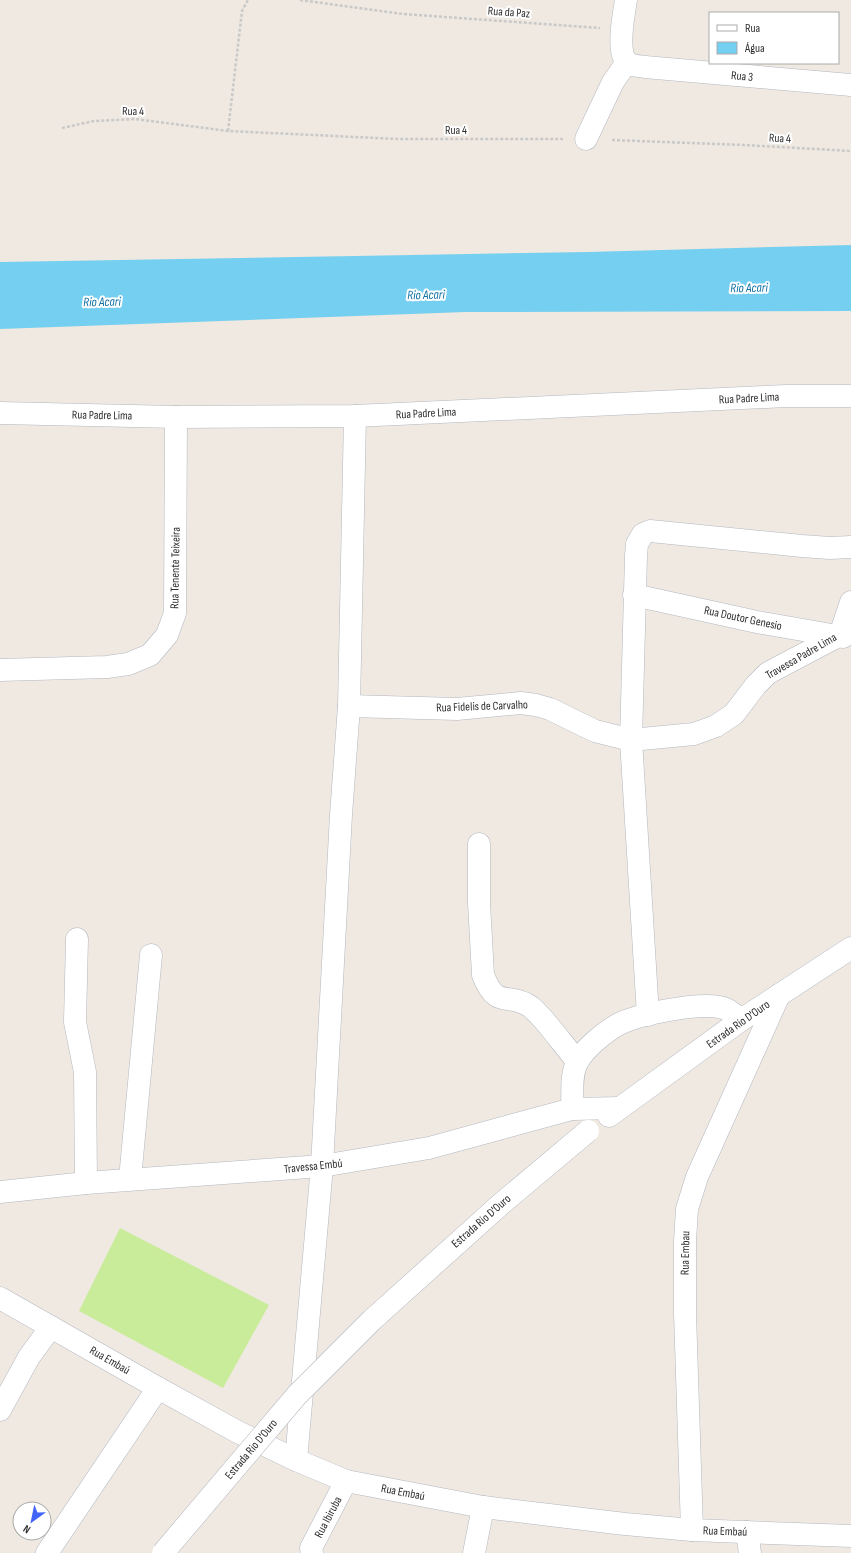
<svg xmlns="http://www.w3.org/2000/svg" width="851" height="1553" viewBox="0 0 851 1553" font-family="'Sofia Sans Condensed',sans-serif">
<style>
.pitch{fill:#c9ec9a}
.water{fill:#75cff0}
.lines{fill:none;stroke-linecap:round;stroke-linejoin:round}
.minor-casing{stroke:#b4b7c1;stroke-width:23}
.path{stroke:#c9c9c9;stroke-width:2.5;stroke-dasharray:3 2;stroke-linecap:butt}
.minor{stroke:#fff;stroke-width:22}
.minor-bridge-casing{stroke:#b4b7c1;stroke-width:23;stroke-linecap:butt}
.minor-bridge{stroke:#fff;stroke-width:22}
.labels{text-anchor:middle;stroke-width:4;stroke-linejoin:round;paint-order:stroke}
.street-label{font-size:12px;fill:#2e2e2e;stroke:#fff}
.water-label{font-size:13px;font-style:italic;fill:#0d6fa3;stroke:#fff}
</style>
<rect width="100%" height="100%" fill="#efe9e1"/>
<path class="pitch" d="M120 1228 269 1305 223 1388 79 1311Z"/>
<path class="water" d="M851 245V311L465 312 0 329V262L588 252Z"/>
<g class="lines">
<defs>
<g id="minor">
<path d="M626 0C624 13 616 53 627 62 631 66 639 66 645 67L851 85"/>
<path d="M586 139 613 82 627 62"/>
<path d="M0 413 176 417 355 416 786 396H851"/>
<path d="M634 595 757 622 843 637"/>
<path d="M0 670 107 667 128 664 150 655 167 635 175 613 176 417"/>
<path d="M349 706 457 709 521 703 536 705 550 709 595 731 631 740 694 734 716 726 734 714 756 685 768 673 840 635 851 602"/>
<path d="M479 844V903L483 975C497 1011 508 991 531 1007 537 1012 543 1019 548 1025 558 1037 567 1049 577 1061"/>
<path d="M77 939 75 1022 85 1072 86 1183"/>
<path d="M648 1015 631 740 636 556 637 544 643 534 650 531 802 546 830 548 851 547"/>
<path d="M572 1109C573 1094 570 1074 578 1061 585 1048 606 1031 619 1024 640 1014 705 1000 726 1009 732 1012 737 1017 741 1020"/>
<path d="M609 1116 741 1020 851 948"/>
<path d="M130 1179 151 955"/>
<path d="M0 1192 86 1183 322 1166 429 1148 572 1109 620 1108"/>
<path d="M0 1298 158 1388 236 1431 296 1460 346 1481 483 1507 625 1524 692 1530 851 1536"/>
<path d="M0 1410 29 1357 51 1327"/>
<path d="M296 1460 322 1166 341 815 349 706 355 416"/>
<path d="M692 1530 685 1313V1241L687 1209 697 1177 779 995"/>
<path d="M747 1532 750 1553"/>
<path d="M47 1553 158 1388"/>
<path d="M312 1553 311 1548 346 1481"/>
<path d="M474 1553 483 1507"/>
</g>
</defs>
<use href="#minor" class="minor-casing"/>
<g class="path">
<path d="M300 0 403 14 600 28"/>
<path d="M62 128 94 121 135 119 228 131 398 139H563"/>
<path d="M228 131 242 11 248 0"/>
<path d="M612 140 744 145 851 151"/>
</g>
<use href="#minor" class="minor"/>
<defs>
<path id="minor-bridge" d="M163 1553 297 1395 372 1320 501 1204 588 1131"/>
</defs>
<use href="#minor-bridge" class="minor-bridge-casing"/>
<use href="#minor-bridge" class="minor-bridge"/>
</g>
<g class="labels">
<g class="street-label">
<text transform="translate(509 12) rotate(4)" y="4">Rua da Paz</text>
<text transform="translate(742 76) rotate(5)" y="4">Rua 3</text>
<text transform="translate(133 111) rotate(1)" y="4">Rua 4</text>
<text x="456" y="134">Rua 4</text>
<text transform="translate(780 138) rotate(3)" y="4">Rua 4</text>
<text transform="translate(749 398) rotate(-3)" y="4">Rua Padre Lima</text>
<text transform="translate(426 413) rotate(-3)" y="4">Rua Padre Lima</text>
<text transform="translate(102 415) rotate(1)" y="4">Rua Padre Lima</text>
<text transform="translate(175 568) rotate(-89)" y="4">Rua Tenente Teixeira</text>
<text transform="translate(743 618) rotate(12)" y="4">Rua Doutor Genesio</text>
<text transform="translate(801 656) rotate(-30)" y="4">Travessa Padre Lima</text>
<text transform="translate(482 706) rotate(-2)" y="4">Rua Fidelis de Carvalho</text>
<text transform="translate(738 1024) rotate(-35)" y="4">Estrada Rio D'Ouro</text>
<text transform="translate(313 1166) rotate(-6)" y="4">Travessa Embú</text>
<text transform="translate(481 1221) rotate(-41)" y="4">Estrada Rio D'Ouro</text>
<text transform="translate(685 1253) rotate(-89)" y="4">Rua Embau</text>
<text transform="translate(110 1360) rotate(30)" y="4">Rua Embaú</text>
<text transform="translate(251 1449) rotate(-50)" y="4">Estrada Rio D'Ouro</text>
<text transform="translate(403 1492) rotate(11)" y="4">Rua Embaú</text>
<text transform="translate(328 1517) rotate(-62)" y="4">Rua Ibiruba</text>
<text transform="translate(725 1531) rotate(2)" y="4">Rua Embaú</text>
</g>
<g class="water-label">
<text transform="translate(749 287) rotate(-1)" y="5">Rio Acari</text>
<text transform="translate(426 294) rotate(-1)" y="5">Rio Acari</text>
<text transform="translate(102 301) rotate(-1)" y="5">Rio Acari</text>
</g>
</g>
<rect x="709" y="12" width="130" height="52" fill="#ffffff" stroke="#ababab"/>
<rect x="717" y="25" width="20" height="6" fill="#ffffff" stroke="#ababab"/>
<text x="745" y="32" font-size="12" fill="#2e2e2e">Rua</text>
<rect x="717" y="42" width="20" height="12" fill="#75cff0" stroke="#ababab"/>
<text x="745" y="52" font-size="12" fill="#2e2e2e">Água</text>
<g transform="translate(32 1521) rotate(213)"><circle r="19" fill="#ffffff" stroke="#ababab"/>
<path d="M0-3L7 15L0 10L-7 15Z" fill="#4264fb"/>
<text y="-6" font-size="11" font-weight="bold" text-anchor="middle" fill="#2e2e2e">N</text>
</g>
</svg>
